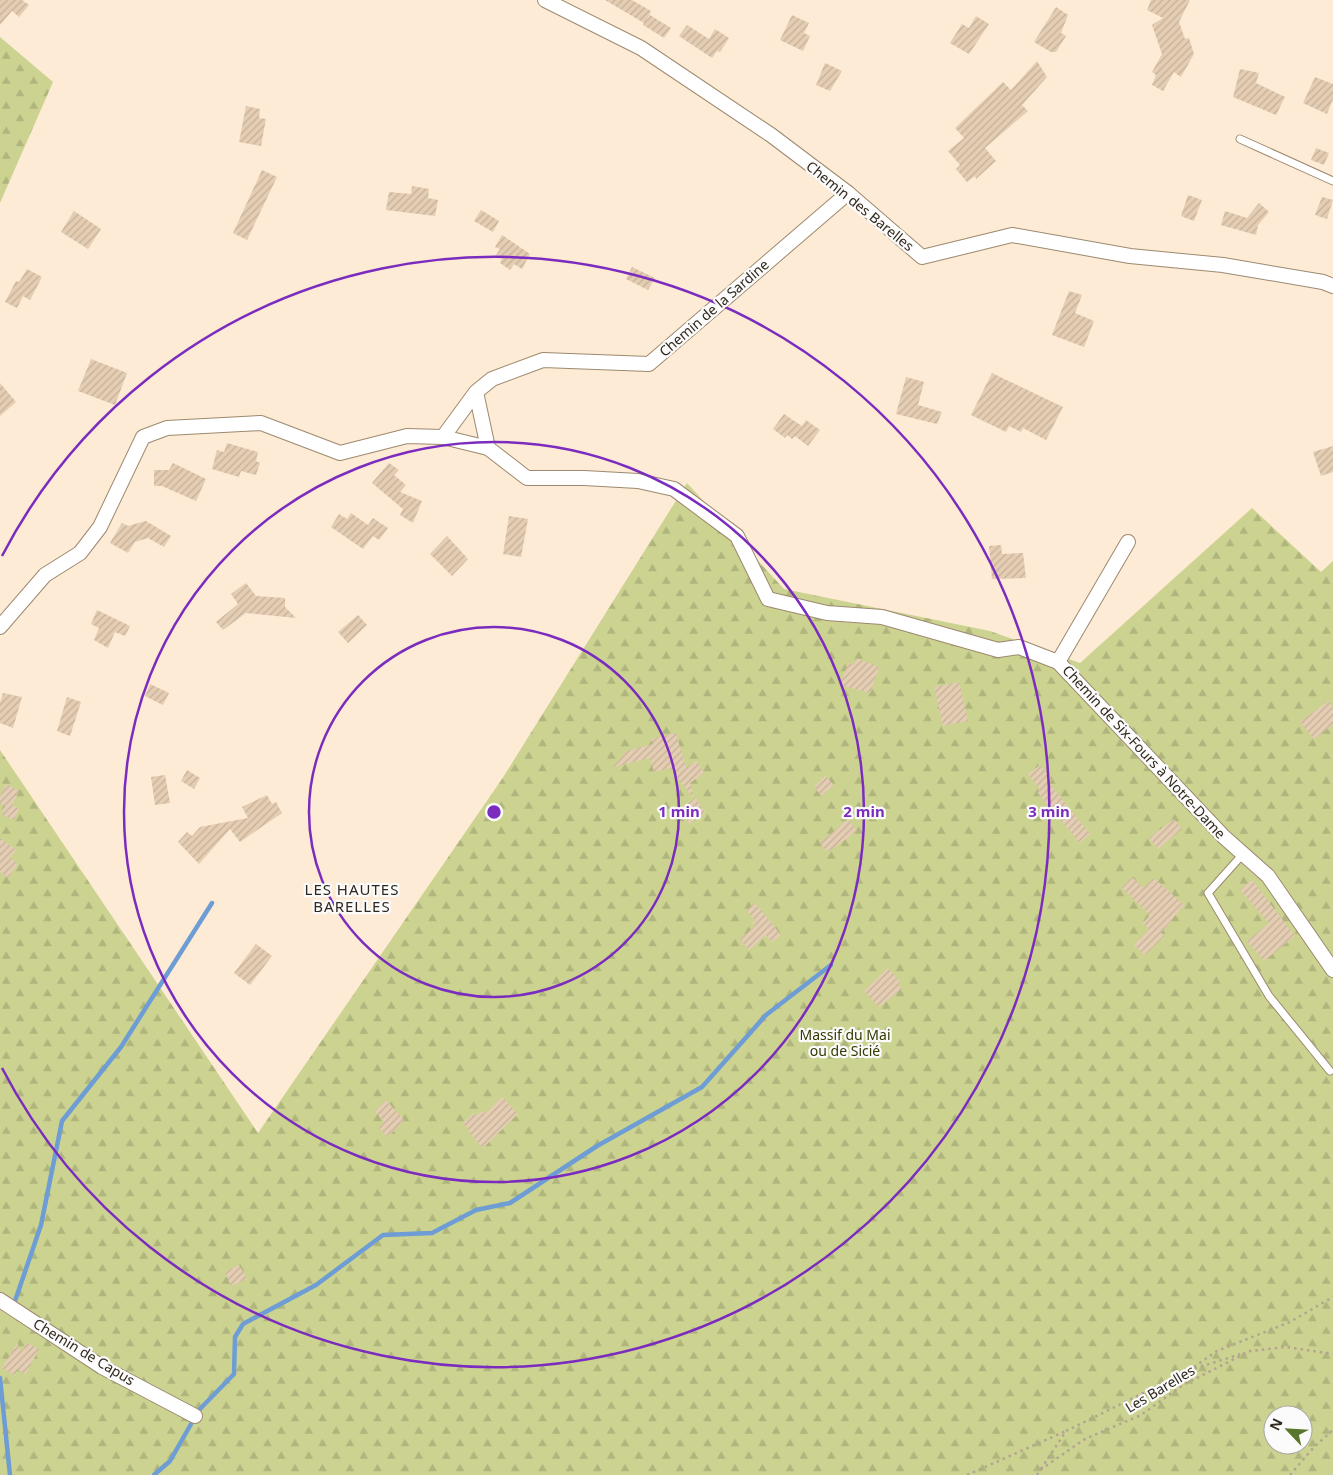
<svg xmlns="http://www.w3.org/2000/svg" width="1333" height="1475" viewBox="0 0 1333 1475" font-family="'Noto Sans',sans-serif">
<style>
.forest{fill:url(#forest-firs);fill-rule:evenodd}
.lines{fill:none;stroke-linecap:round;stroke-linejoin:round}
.stream{stroke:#6d9dd4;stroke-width:4.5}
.building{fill:url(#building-hatch)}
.lane-casing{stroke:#9d896f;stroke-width:9}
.street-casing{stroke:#9d896f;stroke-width:16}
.path{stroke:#b3a492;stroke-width:2.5;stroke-dasharray:2.5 4;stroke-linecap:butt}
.lane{stroke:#fff;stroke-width:7}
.street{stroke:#fff;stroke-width:14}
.ring{fill:none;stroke:#7b2cbf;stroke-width:2.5}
.labels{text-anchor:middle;stroke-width:4.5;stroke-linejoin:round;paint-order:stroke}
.street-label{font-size:14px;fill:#30281d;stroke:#fbfbfb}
.park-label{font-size:14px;fill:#363900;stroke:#fbfbfb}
.neighbourhood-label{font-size:15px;letter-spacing:1px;fill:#30281d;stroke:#fbfbfb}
.centre{fill:#7b2cbf;stroke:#fbfbfb;stroke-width:2.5}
.ring-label{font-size:15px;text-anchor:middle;font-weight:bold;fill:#7b2cbf;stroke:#fbfbfb;stroke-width:4.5;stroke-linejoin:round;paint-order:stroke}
</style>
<defs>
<pattern id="forest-firs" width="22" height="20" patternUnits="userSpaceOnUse" patternTransform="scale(1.25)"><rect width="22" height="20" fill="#ccd391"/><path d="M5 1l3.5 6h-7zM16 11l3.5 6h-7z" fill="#b0b57d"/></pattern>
<pattern id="building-hatch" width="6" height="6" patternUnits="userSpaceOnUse" patternTransform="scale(1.25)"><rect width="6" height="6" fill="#e4cdb2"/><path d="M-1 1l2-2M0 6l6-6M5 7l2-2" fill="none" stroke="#c4b099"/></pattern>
</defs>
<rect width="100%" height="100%" fill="#fdebd5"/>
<g class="forest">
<path d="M0 37 53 82 0 203Z"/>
<path d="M687 483 784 589 990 631 1080 663 1252 508 1321 572 1333 561V1475H0V750L258 1133 502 779ZM1273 1415H1303V1445H1273Z"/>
</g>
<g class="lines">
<g class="stream">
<path d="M11 1303 15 1301 41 1225 62 1121 121 1047 212 903"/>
<path d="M0 1378 10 1475"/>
<path d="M154 1475 170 1461 199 1410 234 1374 235 1337 243 1324 316 1285 383 1235 432 1233 476 1210 510 1203 597 1146 702 1087 766 1015 831 965"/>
</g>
</g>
<g class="building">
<path d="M0 0H22L29 5 19 17 12 11 0 25Z"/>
<path d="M605 0H632L651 11 647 20 650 15 671 28 664 38 643 25 644 23Z"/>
<path d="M1151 0H1190L1179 22 1185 39 1189 38 1194 54 1181 77 1174 72 1163 91 1152 85 1156 75 1152 72 1162 54 1152 25 1163 18 1147 10Z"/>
<path d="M1056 7 1068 15 1061 33 1066 36 1056 52H1051L1034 42Z"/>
<path d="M792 15 809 23 804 33 810 36 803 51 780 40Z"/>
<path d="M976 16 989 24 969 54 950 43 962 24 969 28Z"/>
<path d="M687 25 709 39 715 29 729 38 720 52 717 51 712 58 679 36Z"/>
<path d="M1037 61 1047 77 1022 105 1028 111 985 148 996 161 976 179 975 176 967 182 956 169 960 165 948 151 964 138 955 128 1003 82 1011 90Z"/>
<path d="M825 63 842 71 830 91 816 85Z"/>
<path d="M1240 69 1259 73 1256 83 1285 97 1276 115 1233 97Z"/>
<path d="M1315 77 1333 84V99L1327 114 1303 103Z"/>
<path d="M246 106 260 109 259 118 266 119 261 146 239 142Z"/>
<path d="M1316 148 1329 153 1324 165 1311 160Z"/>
<path d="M262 170 277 177 247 240 233 233Z"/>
<path d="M412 186 429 189 428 198 438 200 435 216 386 210 389 192 411 194Z"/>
<path d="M1188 195 1202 200 1194 221 1181 216Z"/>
<path d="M1322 197 1333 200 1327 219 1315 215Z"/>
<path d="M1259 203 1269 212 1258 225 1256 235 1221 225 1225 211 1247 218Z"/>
<path d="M481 210 499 221 493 232 474 221Z"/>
<path d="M74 211 101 229 88 249 61 232Z"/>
<path d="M502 235 530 254 522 269 514 264 510 270 500 263 502 259 496 255 500 249 495 247Z"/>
<path d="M632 267 655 278 648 290 626 279Z"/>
<path d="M27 269 42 277 30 300 23 296 17 308 5 302 16 281 19 282Z"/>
<path d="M1069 291 1082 295 1075 313 1094 321 1084 347 1052 335Z"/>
<path d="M91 359 127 373 115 405 78 391Z"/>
<path d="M992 373 1063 407 1046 440 1023 428 1021 432 1009 426 1006 432 971 415Z"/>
<path d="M906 377 924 382 918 405 942 412 937 424 896 414Z"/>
<path d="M0 383 16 402 0 416Z"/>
<path d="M784 414 802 426 806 420 820 430 808 446 795 436 792 439 787 435 785 438 773 429Z"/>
<path d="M227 443 258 452 256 461 260 463 256 475 241 471 239 477 212 469 217 450 224 452Z"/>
<path d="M1333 446V472L1321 476 1313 452Z"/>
<path d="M173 463 206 479 196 501 162 486H154V470H169Z"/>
<path d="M389 463 399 470 394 475 406 485 400 492 422 501 413 523 400 515 403 509 372 483Z"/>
<path d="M351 513 368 525 373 518 388 528 379 540 373 536 363 549 331 527 339 514 347 519Z"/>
<path d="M509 516 528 519 521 557 503 554Z"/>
<path d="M146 521 171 536 164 547 148 538 135 542 128 553 110 543 122 523 128 526Z"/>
<path d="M447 536 468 559 452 576 430 554Z"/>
<path d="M1001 545 1002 554 1023 553 1026 578 992 579 989 546Z"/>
<path d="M246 583 256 596 285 598V607L296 618 246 613 223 630 216 622 238 604 231 594Z"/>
<path d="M97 610 130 626 125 636 115 632 108 648 94 640 99 628 91 624Z"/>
<path d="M358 615 367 625 348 643 338 632Z"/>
<path d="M856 658 879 667 870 693 840 685 848 663 854 665Z"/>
<path d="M959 682 968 721 943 726 934 687Z"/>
<path d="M150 684 169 693 163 705 145 696Z"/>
<path d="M3 693 22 697 13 728 0 723V703Z"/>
<path d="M67 697 81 702 70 736 57 731Z"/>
<path d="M1328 701 1333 708V725L1314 739 1300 722Z"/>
<path d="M676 733 686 768 696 761 704 773 690 783 694 799 670 768 654 772 650 758 613 767 627 751 653 744 651 739Z"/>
<path d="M1040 765 1052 780 1046 785 1049 783 1090 834 1080 843 1037 792 1040 789 1028 774Z"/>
<path d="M187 770 200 778 194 789 181 781Z"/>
<path d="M165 775 170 803 155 805 151 777Z"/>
<path d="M825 776 834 785 821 796 814 787Z"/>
<path d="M6 784 19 791 12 805 19 809 14 820 1 814 5 806 0 803V796Z"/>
<path d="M267 795 272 804 276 802 282 813 240 842 230 829 199 864 178 842 187 832 192 836 200 827 248 818 242 807Z"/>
<path d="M696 798 705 813 689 824 679 809Z"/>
<path d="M848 819 857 831 828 852 820 843Z"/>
<path d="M1174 819 1182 829 1158 849 1149 838Z"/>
<path d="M0 838 16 850 10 858 18 864 8 878 0 872Z"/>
<path d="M1132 877 1143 888 1154 878 1184 905 1161 933 1164 936 1145 955 1134 945 1149 929 1143 923 1150 915 1122 888Z"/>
<path d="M1252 880 1295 936 1264 961 1247 941 1269 923 1240 890Z"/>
<path d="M755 903 781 935 772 942 766 935 749 950 740 939 755 926 752 923 755 921 747 910Z"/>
<path d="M256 944 272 956 250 985 234 973Z"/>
<path d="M888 968 900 982 898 985 902 989 879 1007 864 991Z"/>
<path d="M502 1097 518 1114 483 1148 468 1131 469 1130 463 1123 474 1113 476 1116 482 1111 485 1114Z"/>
<path d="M386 1100 404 1120 388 1137 379 1128 384 1122 375 1111Z"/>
<path d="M239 1265 247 1279 231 1286 225 1272Z"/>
<path d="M18 1342V1348L22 1351 27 1343 39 1349 26 1374 16 1369V1376L2 1368Z"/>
</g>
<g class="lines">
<defs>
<g id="lane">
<path d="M1240 139 1333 181"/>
<path d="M1243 854 1208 893 1269 996 1330 1071"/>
</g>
<g id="street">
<path d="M545 0 641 48 771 135 848 193 922 257 1012 235 1130 256 1223 265 1323 282 1333 286"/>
<path d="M476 392 488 448 443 437 476 392 492 379 543 360 649 364 848 193"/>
<path d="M488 448 527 478H584L638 481 674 489 737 536 768 599 827 613 882 617 998 650 1019 647 1058 662 1224 837 1268 876 1333 970"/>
<path d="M0 627 45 575 80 553 100 527 143 437 167 428 261 423 340 453 407 436 443 437"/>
<path d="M1058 662 1128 542"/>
<path d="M0 1300 102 1367 195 1416"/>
</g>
</defs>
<use href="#lane" class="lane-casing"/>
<use href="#street" class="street-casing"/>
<g class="path">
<path d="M1194 1367 1217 1351 1290 1322 1333 1297"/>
<path d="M1041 1469 1066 1431 1190 1370 1241 1354"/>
<path d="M967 1475 1066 1431"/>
<path d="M1037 1475 1040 1470 1085 1439 1141 1415 1183 1385 1250 1351 1286 1347 1333 1354"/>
<path d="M1290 1475 1314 1447 1333 1430"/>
</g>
<use href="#lane" class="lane"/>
<use href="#street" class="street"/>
</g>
<g class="ring">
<circle cx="494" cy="812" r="185"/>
<circle cx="494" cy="812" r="370"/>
<path d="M2 556A555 555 0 1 1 2 1068"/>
</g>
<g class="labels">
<g class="street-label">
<text transform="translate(860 206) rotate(39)" y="5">Chemin des Barelles</text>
<text transform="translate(714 308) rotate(-41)" y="5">Chemin de la Sardine</text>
<text transform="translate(1144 752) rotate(47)" y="5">Chemin de Six-Fours à Notre-Dame</text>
<text transform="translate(84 1352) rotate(31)" y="5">Chemin de Capus</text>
<text transform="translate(1160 1389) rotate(-31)" y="5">Les Barelles</text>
</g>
<g class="park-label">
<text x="845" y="1040">Massif du Mai<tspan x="845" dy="16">ou de Sicié</tspan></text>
</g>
<g class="neighbourhood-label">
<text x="352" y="895">LES HAUTES<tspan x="352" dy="17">BARELLES</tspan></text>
</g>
</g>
<circle cx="494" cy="812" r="8" class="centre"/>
<g class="ring-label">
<text x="679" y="817">1 min</text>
<text x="864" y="817">2 min</text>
<text x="1049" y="817">3 min</text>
</g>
<g transform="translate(1288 1430) rotate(295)"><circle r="24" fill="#fbfbfb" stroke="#aaa7a2"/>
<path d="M0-4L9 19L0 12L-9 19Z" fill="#59762c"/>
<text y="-8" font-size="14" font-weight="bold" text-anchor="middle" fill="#30281d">N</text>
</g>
</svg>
